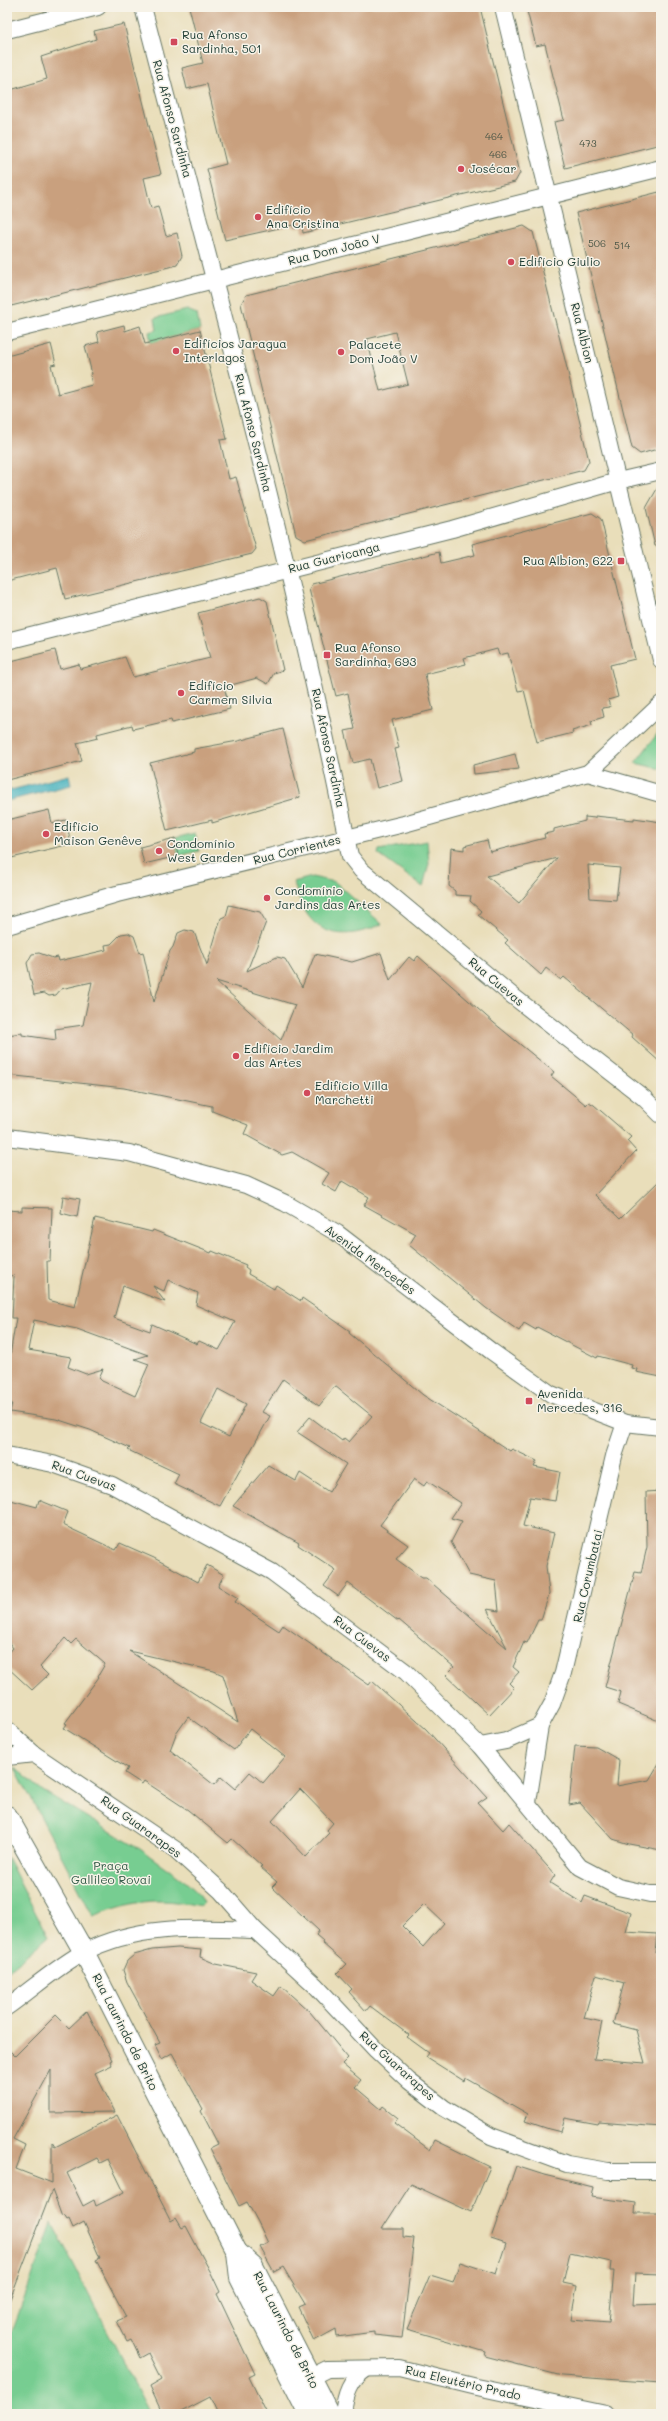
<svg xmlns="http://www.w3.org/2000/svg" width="668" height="2421" viewBox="0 0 668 2421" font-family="Mali,sans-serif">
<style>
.green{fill:#77cd91;stroke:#4b8562}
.water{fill:#42b1be;stroke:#307779}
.building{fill:#c9a07e;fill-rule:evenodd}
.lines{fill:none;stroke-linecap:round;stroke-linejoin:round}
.minor-casing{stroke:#667563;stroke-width:18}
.tertiary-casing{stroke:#667563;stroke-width:22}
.minor{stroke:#fff;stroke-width:16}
.tertiary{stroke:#fff;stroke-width:20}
.poi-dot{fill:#d1495b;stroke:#f7f3e8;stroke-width:1.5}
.labels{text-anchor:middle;stroke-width:3;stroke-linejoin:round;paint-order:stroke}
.number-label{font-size:10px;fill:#4a5646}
.poi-label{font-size:12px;fill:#1f3d34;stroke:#f7f3e8;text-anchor:start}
.street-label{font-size:12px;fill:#1f3d34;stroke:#f7f3e8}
.park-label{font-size:12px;fill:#315a47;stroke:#f7f3e8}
</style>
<rect width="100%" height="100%" fill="#f7f3e8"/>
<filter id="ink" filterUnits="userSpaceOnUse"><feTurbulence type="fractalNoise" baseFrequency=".025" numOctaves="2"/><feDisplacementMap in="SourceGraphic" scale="8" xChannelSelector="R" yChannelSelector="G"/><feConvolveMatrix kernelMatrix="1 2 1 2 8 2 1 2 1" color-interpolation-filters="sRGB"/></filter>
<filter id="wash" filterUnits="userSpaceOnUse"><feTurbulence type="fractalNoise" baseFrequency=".012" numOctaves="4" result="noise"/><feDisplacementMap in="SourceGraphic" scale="16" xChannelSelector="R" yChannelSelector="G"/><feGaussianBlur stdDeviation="0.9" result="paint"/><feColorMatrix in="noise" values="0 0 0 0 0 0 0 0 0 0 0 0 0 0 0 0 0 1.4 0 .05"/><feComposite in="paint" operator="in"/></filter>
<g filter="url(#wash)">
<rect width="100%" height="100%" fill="#e9deba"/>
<g class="green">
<path d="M187 310 197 314 200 330 151 343 149 332 157 330 155 318Z"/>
<path d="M661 729V769L635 763Z"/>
<path d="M195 833 199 851 178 856 175 838Z"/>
<path d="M427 841 429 863 423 887 378 854 379 850Z"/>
<path d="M312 877 335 882 382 924C355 937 323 941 305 911 300 902 297 891 293 882Z"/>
<path d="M15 1768 43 1791 140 1849 186 1882 200 1895 204 1903 201 1906C154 1897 137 1900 93 1916Z"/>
<path d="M7 1857 48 1937 7 1971Z"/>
<path d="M52 2223 150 2414H7V2345Z"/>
</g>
<path class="water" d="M69 775 71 785 7 801V791Z"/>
<g id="blocks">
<g class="building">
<path d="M189 7H480L520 173 515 182 303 233 302 226 294 228 293 225 225 240 207 169 226 164 207 84 187 89 182 68 203 63Z"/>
<path d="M526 7H661V144L565 168 554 122 564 120 545 44 536 46Z"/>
<path d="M124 24 161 174 144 178 151 208 158 206 166 236 177 233 182 256 177 265 7 307V91L47 79 41 57 96 39 94 31Z"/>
<path d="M659 192 661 201V448L640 454 632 448 576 213Z"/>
<path d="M524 226 533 232 565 360 589 461 584 470 305 540 296 535 241 304 246 295ZM395 332 408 384 380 391 367 339Z"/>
<path d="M124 325 125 331 140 326 145 344 200 330 227 439 220 440 229 479 236 477 256 549 252 554 65 599 57 568 7 581V356L51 344 56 364 51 365 58 394 92 385 90 375 92 374 85 346 99 342 97 332Z"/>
<path d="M661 482V546H655L646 508Z"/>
<path d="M592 513 601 519 635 659 610 665 618 697 608 700 610 707 602 708 604 717 591 721 592 725 572 731 573 733 537 742 524 690 518 691 508 653 499 655 497 649 464 658 466 664 425 674 433 710 392 720 399 748 395 749 403 781 377 788 370 759 353 763 345 731 355 729 348 693 336 696 309 589 312 584 439 552 441 563 475 555 472 544Z"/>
<path d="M260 597 267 601 283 670 274 673 268 684 257 678 224 687 230 709 172 723 171 720 133 729 132 725 97 734 98 738 77 743 82 761 7 780V662L55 650 60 669 79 664 80 669 125 657 133 677 210 658 198 613Z"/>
<path d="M283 729 300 797 212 823V820L167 831 150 763 194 752V749L238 741Z"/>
<path d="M515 754 519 769 474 774 473 765Z"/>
<path d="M49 810 52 823 66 820 71 844 7 859V820Z"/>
<path d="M595 816 634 820V818L661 822V1063L632 1037 633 1035 564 977 561 980 546 968 541 975 505 943 508 940 478 915 481 911 470 901 471 896 455 895V891L449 886 451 848 464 850V846L487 840 490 852 545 838 544 834 554 832V829L585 821V817L595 818ZM557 858 519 903 487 876ZM588 865 620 868 616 900 590 898Z"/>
<path d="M175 838 178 856 144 864 140 847Z"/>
<path d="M229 905 260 912 266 922 247 971 277 957 285 959 302 987 315 954 352 962 381 953 390 980 409 957 414 961 418 956 494 1023 554 1072 551 1076 586 1105 589 1102 594 1105 631 1137 627 1141 636 1151 595 1195 620 1219 661 1179V1377L636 1372 637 1369 631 1368 632 1365 598 1356 597 1358 537 1327 536 1330 524 1323 519 1331 486 1308 409 1245 416 1234 364 1205 369 1197 342 1181 336 1192 322 1184 329 1173 292 1152 282 1155 244 1134 248 1125 212 1111V1106L124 1088 7 1075V1035L22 1033V1035L56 1040 55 1029 83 1025 92 982 61 989 56 995 49 996 44 993 34 995 27 963 32 954 39 953 53 958 58 957 59 961 106 950 105 945 111 944 121 934 128 933 134 936 140 953 143 952 154 1002 170 951 173 947 178 933 185 930 194 932 207 965 221 918 226 916ZM216 981 295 1005 281 1040Z"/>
<path d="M63 1196 80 1199 77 1217 61 1213Z"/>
<path d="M22 1207 52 1208 50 1261H47L48 1300 75 1307 95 1218 152 1232 153 1230 211 1253 212 1251 246 1265 245 1267 249 1270 248 1274 274 1289 276 1285 301 1301 302 1298 350 1331 349 1333 423 1395 510 1451 512 1449 537 1461 534 1467 560 1472 555 1501 530 1497 523 1526 554 1533 546 1566 549 1594 541 1620H538L527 1643 524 1642 513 1667 519 1672 509 1683 514 1688 489 1715 446 1675 454 1667 399 1620 398 1621 348 1583 338 1596 324 1586 336 1570 298 1545 299 1543 233 1506 268 1465 296 1481 300 1473 329 1492 346 1464 297 1432 310 1417 342 1441 344 1438 349 1442 372 1416 335 1386 319 1406 283 1379 262 1412 270 1416 220 1506 174 1484 179 1474 128 1450 130 1448 90 1430 56 1419 10 1412 12 1403H7V1356H10L16 1318H12L14 1276 7 1275V1210L22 1211ZM168 1280 198 1293 196 1305 235 1322 219 1350 199 1341 197 1344 152 1324 150 1331 114 1318 123 1286 165 1302 153 1286 164 1291ZM34 1320 77 1329 148 1355 135 1359 149 1364 135 1396 102 1381 99 1378 103 1369 86 1374 68 1367 71 1357 28 1350ZM218 1389 246 1404 229 1437 201 1423ZM414 1479 424 1486 427 1481 461 1503 451 1518 462 1521 451 1542 469 1575 496 1581 499 1611 487 1609 507 1648 426 1578H422L396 1559 408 1545 380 1525Z"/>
<path d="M661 1491V1722L618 1704 621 1692 605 1687 635 1572 641 1573 647 1547 646 1492Z"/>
<path d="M7 1499 37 1507 39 1500 68 1512 63 1525 116 1550 120 1543 154 1558 198 1582 207 1565 224 1575 218 1586 238 1598 235 1602 279 1631 283 1625 369 1685 372 1681 426 1729 487 1797 478 1803 503 1830 509 1823 555 1875 550 1883 582 1903 585 1896 631 1913 626 1932 657 1934 655 1953 661 1951V2127L599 2122 598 2124 565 2118 561 2132 549 2129 525 2121 528 2114 465 2078 464 2081 426 2057 429 2053 407 2037 409 2035 370 2006 366 2011 349 1992 352 1989 337 1973 346 1964 322 1943 323 1941 316 1935 319 1931 272 1887 277 1882 260 1867 262 1866 232 1839 228 1843 188 1810 144 1781 142 1784 125 1773 128 1768 64 1728 67 1724 65 1723 99 1677 98 1676 105 1664 76 1639 71 1644 65 1638 40 1667 48 1675 32 1690 7 1667V1655L13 1648 7 1640ZM129 1651 214 1671 223 1675 238 1722ZM188 1717 234 1750 250 1729 285 1757 263 1783 250 1772 235 1789 221 1777 214 1785 170 1750 176 1734ZM300 1789 333 1823 327 1830 329 1833 306 1857 272 1821ZM424 1904 444 1923 423 1947 402 1926ZM596 1975 624 1983 613 2024 636 2030 645 2063 594 2059 602 2022 584 2018Z"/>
<path d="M575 1746 596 1747 619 1760 617 1786 649 1780 661 1760V1850L629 1844 613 1839 580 1803 569 1805Z"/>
<path d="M178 1948 201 1950 200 1957 216 1964 256 1972 251 1980 274 1996 281 1986 310 2012 348 2058 342 2064 361 2080 355 2087 381 2109 383 2106 398 2118 394 2123 430 2150 435 2140 490 2167 471 2212 411 2184 382 2229H403V2237L414 2238 402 2338 374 2335V2332L337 2337 336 2329 314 2341 298 2307 305 2304 283 2267 274 2272 260 2247 268 2243 258 2222 247 2202 239 2206 210 2148 218 2144 201 2111 203 2109 172 2053 162 2059 155 2045 160 2043 127 1982 123 1970 127 1961 134 1955 152 1950Z"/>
<path d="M87 2011 112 2060 110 2061 112 2065 95 2073 115 2112 51 2113V2070L13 2139 25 2145 16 2169 52 2183V2142L55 2147 117 2115 171 2221 176 2218 182 2228 186 2226 211 2273 220 2292 217 2294 255 2374 249 2377 267 2414H218L210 2397 177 2414H163L150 2386 162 2379 149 2353 140 2358 131 2339 127 2341 117 2321 126 2317 96 2260 100 2258 84 2222 73 2228 69 2219 67 2220 64 2215 62 2217 52 2190 7 2307V2048L15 2056 56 2015 69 2028ZM97 2158 100 2163 108 2159 124 2192 96 2206 94 2200 83 2206 67 2173Z"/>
<path d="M516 2166 544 2175 593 2187 591 2197 636 2203 635 2213H661V2274L635 2273 633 2305 661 2304V2383L562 2376 485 2356 486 2352 407 2329 430 2275 453 2282 460 2262 496 2274 506 2243 491 2238ZM570 2253 611 2262 610 2271H614L609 2322 571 2319 577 2286 563 2283Z"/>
</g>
</g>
</g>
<g filter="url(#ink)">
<use href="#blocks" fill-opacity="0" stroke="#667563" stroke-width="1"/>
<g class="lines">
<defs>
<g id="minor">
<path d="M143 7C216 289 294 570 350 856L361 870 514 997 644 1098 661 1115"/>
<path d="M503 7 661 660"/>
<path d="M7 30 98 7"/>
<path d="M7 332 661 168"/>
<path d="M7 641 452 529 618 481 661 471"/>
<path d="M661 704 588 773 661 794"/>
<path d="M7 926 117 894 404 824 588 773"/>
<path d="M7 1137 129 1153 246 1185 285 1203 337 1233 491 1351 551 1394 625 1423 661 1427"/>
<path d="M7 1455 53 1464 112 1485 272 1572 406 1672 480 1746 580 1867 618 1887 650 1894H661"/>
<path d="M7 1730 34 1754 176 1850 221 1891 255 1930 316 1986 376 2050 409 2081 444 2108 491 2136 567 2164 608 2171H661"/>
<path d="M480 1746 506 1741 540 1726"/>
<path d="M7 1757 34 1754"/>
<path d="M528 1802 540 1726 552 1704 563 1673 614 1456 625 1423"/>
<path d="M7 2007C31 1990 59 1965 84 1952 138 1924 197 1928 255 1930"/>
<path d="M308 2389 315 2375 327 2369 399 2368 477 2387 606 2414"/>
<path d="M343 2414C345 2395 350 2380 366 2369"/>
</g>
<g id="tertiary">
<path d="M7 1816 84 1952 237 2252 240 2278 309 2414"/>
<path d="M237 2252 253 2266 329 2414"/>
</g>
</defs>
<use href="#minor" class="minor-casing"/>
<use href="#tertiary" class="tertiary-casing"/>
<use href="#minor" class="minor"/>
<use href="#tertiary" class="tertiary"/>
</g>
</g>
<g class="poi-dot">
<rect x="170" y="38" width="8" height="8" rx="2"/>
<circle cx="461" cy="169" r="4"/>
<circle cx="258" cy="217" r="4"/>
<circle cx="511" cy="262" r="4"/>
<circle cx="176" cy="351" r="4"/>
<circle cx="341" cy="352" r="4"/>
<rect x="617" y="557" width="8" height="8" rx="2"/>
<rect x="323" y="651" width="8" height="8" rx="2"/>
<circle cx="181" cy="693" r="4"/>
<circle cx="46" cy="834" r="4"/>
<circle cx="159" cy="851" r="4"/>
<circle cx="267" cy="898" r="4"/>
<circle cx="236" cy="1056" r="4"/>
<circle cx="307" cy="1093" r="4"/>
<rect x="525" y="1397" width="8" height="8" rx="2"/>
</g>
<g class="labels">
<g class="number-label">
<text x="494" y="140">464</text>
<text x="588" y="147">473</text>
<text x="498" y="158">466</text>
<text x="597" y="247">506</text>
<text x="622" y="249">514</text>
</g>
<g class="poi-label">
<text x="182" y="39">Rua Afonso<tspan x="182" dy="14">Sardinha, 501</tspan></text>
<text x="469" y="173">Josécar</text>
<text x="266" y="214">Edifício<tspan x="266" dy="14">Ana Cristina</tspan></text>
<text x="519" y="266">Edifício Giulio</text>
<text x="184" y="348">Edifícios Jaragua<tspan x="184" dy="14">Interlagos</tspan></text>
<text x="349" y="349">Palacete<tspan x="349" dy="14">Dom João V</tspan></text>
<text x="613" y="565" text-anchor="end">Rua Albion, 622</text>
<text x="335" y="652">Rua Afonso<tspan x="335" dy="14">Sardinha, 693</tspan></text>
<text x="189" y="690">Edifício<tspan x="189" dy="14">Carmem Silvia</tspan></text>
<text x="54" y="831">Edifício<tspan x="54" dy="14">Maison Genêve</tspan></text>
<text x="167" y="848">Condomínio<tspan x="167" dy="14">West Garden</tspan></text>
<text x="275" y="895">Condomínio<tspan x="275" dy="14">Jardins das Artes</tspan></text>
<text x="244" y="1053">Edifício Jardim<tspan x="244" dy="14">das Artes</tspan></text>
<text x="315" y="1090">Edifício Villa<tspan x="315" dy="14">Marchetti</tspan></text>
<text x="537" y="1398">Avenida<tspan x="537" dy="14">Mercedes, 316</tspan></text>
</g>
<g class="street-label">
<text transform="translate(172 119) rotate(75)" y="4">Rua Afonso Sardinha</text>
<text transform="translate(334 250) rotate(-14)" y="4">Rua Dom João V</text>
<text transform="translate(582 333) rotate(76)" y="4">Rua Albion</text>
<text transform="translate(253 433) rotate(76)" y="4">Rua Afonso Sardinha</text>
<text transform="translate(334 558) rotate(-14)" y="4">Rua Guaricanga</text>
<text transform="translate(328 748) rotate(78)" y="4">Rua Afonso Sardinha</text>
<text transform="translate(297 850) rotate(-14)" y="4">Rua Corrientes</text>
<text transform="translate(496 982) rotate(40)" y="4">Rua Cuevas</text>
<text transform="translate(370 1260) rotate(36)" y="4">Avenida Mercedes</text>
<text transform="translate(84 1476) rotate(20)" y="4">Rua Cuevas</text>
<text transform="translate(588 1576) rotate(-77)" y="4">Rua Corumbatai</text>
<text transform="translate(362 1639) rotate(37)" y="4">Rua Cuevas</text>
<text transform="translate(141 1827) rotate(36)" y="4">Rua Guararapes</text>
<text transform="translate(125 2032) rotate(63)" y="4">Rua Laurindo de Brito</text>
<text transform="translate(397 2066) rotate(42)" y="4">Rua Guararapes</text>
<text transform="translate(286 2330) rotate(63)" y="4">Rua Laurindo de Brito</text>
<text transform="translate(463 2383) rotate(13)" y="4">Rua Eleutério Prado</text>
</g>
<g class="park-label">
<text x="111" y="1870">Praça<tspan x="111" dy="14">Gallileo Rovai</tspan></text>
</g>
</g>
<rect width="668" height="2421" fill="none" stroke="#f7f3e8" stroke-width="24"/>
</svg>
